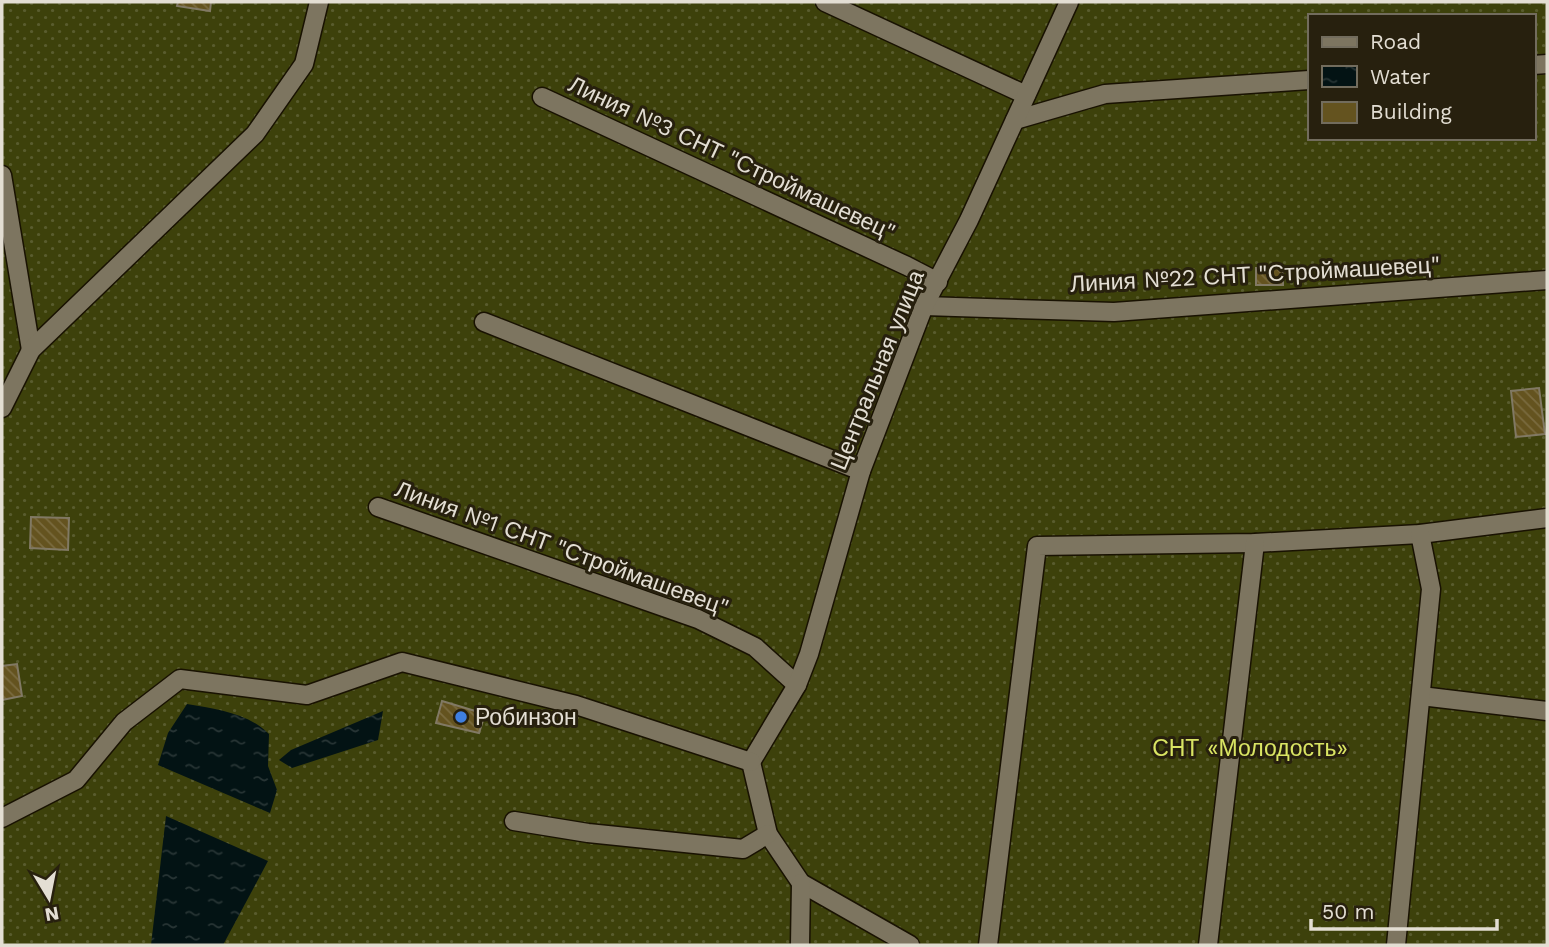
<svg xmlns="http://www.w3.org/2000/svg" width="1549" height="947" viewBox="0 0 1549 947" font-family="'Work Sans',sans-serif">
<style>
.garden{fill:url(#garden-dots);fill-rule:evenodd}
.water{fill:url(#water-ripples)}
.building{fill:url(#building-back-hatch);stroke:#817964;stroke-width:2}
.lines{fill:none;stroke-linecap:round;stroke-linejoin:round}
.minor-casing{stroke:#191202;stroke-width:21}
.minor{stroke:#7d7560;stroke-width:18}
.shop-dot{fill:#3f7fe0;stroke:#27200e;stroke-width:2.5}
.labels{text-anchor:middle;stroke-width:6;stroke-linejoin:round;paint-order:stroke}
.street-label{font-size:23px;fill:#e3ded3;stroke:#27200e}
.poi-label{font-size:23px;fill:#e3ded3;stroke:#27200e;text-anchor:start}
.park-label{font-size:23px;fill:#d9e463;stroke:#27200e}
</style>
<defs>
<pattern id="garden-dots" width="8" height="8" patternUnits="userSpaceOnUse" patternTransform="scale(1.75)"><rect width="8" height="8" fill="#3d410b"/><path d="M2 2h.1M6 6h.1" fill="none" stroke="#595c2e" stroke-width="1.8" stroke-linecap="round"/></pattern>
<pattern id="water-ripples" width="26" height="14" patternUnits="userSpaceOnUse" patternTransform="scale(1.75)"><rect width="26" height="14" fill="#031314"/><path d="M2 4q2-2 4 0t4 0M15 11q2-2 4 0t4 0" fill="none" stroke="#283535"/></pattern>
<pattern id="building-back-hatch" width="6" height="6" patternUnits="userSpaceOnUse" patternTransform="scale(1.75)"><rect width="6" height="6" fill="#64531f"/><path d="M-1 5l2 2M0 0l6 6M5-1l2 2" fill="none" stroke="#7a6b3f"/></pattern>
</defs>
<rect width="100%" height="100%" fill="#312a17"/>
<path class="garden" d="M2 2H1547V945H2ZM1309 16H1533V138H1309Z"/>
<g class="water">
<path d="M187 704C216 709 248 713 269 734L268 766 277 790 270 813 158 765 168 733Z"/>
<path d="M383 711 378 740 292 768 279 760 291 750Z"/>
<path d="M166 816 268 861 223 945H151Z"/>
</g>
<g class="building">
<path d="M178 2H211L210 11 177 6Z"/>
<rect x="1256" y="268" width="27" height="17"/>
<path d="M1539 388 1545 434 1516 437 1511 391Z"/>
<path d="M31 517 69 518 68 550 30 548Z"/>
<path d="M17 664 22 696 2 700V666Z"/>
<path d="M442 701 485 714 479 733 436 723Z"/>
</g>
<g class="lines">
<defs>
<g id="minor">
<path d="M825 2 1026 95"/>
<path d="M1533 65 1547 64"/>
<path d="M542 97 907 266 938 282"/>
<path d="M1015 120 1105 94 1309 80"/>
<path d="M2 175 31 350"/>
<path d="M924 306 1114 312 1547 280"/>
<path d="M484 322 861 471"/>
<path d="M2 408 31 350 255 134 304 64 319 2"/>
<path d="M378 507 698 619 755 647 797 685"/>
<path d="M1421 696 1547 711"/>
<path d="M751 762 797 685 809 654 861 471 924 306 969 220 1069 2"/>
<path d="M751 762 768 834 801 883 910 945"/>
<path d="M2 818 76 780 124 722 180 679 307 695 402 662 576 705 751 762"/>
<path d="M514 821 588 833 743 849 768 834"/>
<path d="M800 945 801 883"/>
<path d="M988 945 1037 546 1255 543 1420 534 1547 518"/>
<path d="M1208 945 1255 543"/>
<path d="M1396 945 1431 589 1420 534"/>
</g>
</defs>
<use href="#minor" class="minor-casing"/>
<use href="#minor" class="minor"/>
</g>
<circle class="shop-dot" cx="461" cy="717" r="7"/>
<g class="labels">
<g class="street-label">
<text transform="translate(732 158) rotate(25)" y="8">Линия №3 СНТ "Строймашевец"</text>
<text transform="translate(1255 274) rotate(-3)" y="8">Линия №22 СНТ "Строймашевец"</text>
<text transform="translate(877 370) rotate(-68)" y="8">Центральная улица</text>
<text transform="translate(562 548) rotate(20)" y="8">Линия №1 СНТ "Строймашевец"</text>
</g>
<g class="poi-label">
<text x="475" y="725">Робинзон</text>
</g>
<g class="park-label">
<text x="1250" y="756">СНТ «Молодость»</text>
</g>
</g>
<rect width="1549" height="947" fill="none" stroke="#e3ded3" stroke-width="7"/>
<rect x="1308" y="14" width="228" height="126" fill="#27200e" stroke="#726c5d" stroke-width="2"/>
<rect x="1322" y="37" width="35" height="10" fill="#7d7560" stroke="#726c5d" stroke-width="2"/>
<text x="1370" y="49" font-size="21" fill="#e3ded3">Road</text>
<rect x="1322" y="66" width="35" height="21" fill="url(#water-ripples)" stroke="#726c5d" stroke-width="2"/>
<text x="1370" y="84" font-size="21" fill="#e3ded3">Water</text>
<rect x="1322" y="102" width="35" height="21" fill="#64531f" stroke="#726c5d" stroke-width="2"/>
<text x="1370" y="119" font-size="21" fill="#e3ded3">Building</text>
<g transform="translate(49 898) rotate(170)" stroke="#27200e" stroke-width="5" paint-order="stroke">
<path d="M0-5L12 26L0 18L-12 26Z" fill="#e3ded3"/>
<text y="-10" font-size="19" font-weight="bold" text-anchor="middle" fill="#e3ded3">N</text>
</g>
<path d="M1311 919v10h186v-10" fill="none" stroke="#e3ded3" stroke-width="3.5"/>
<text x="1322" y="919" font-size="21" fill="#e3ded3" stroke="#27200e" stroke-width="5" paint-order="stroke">50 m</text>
</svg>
